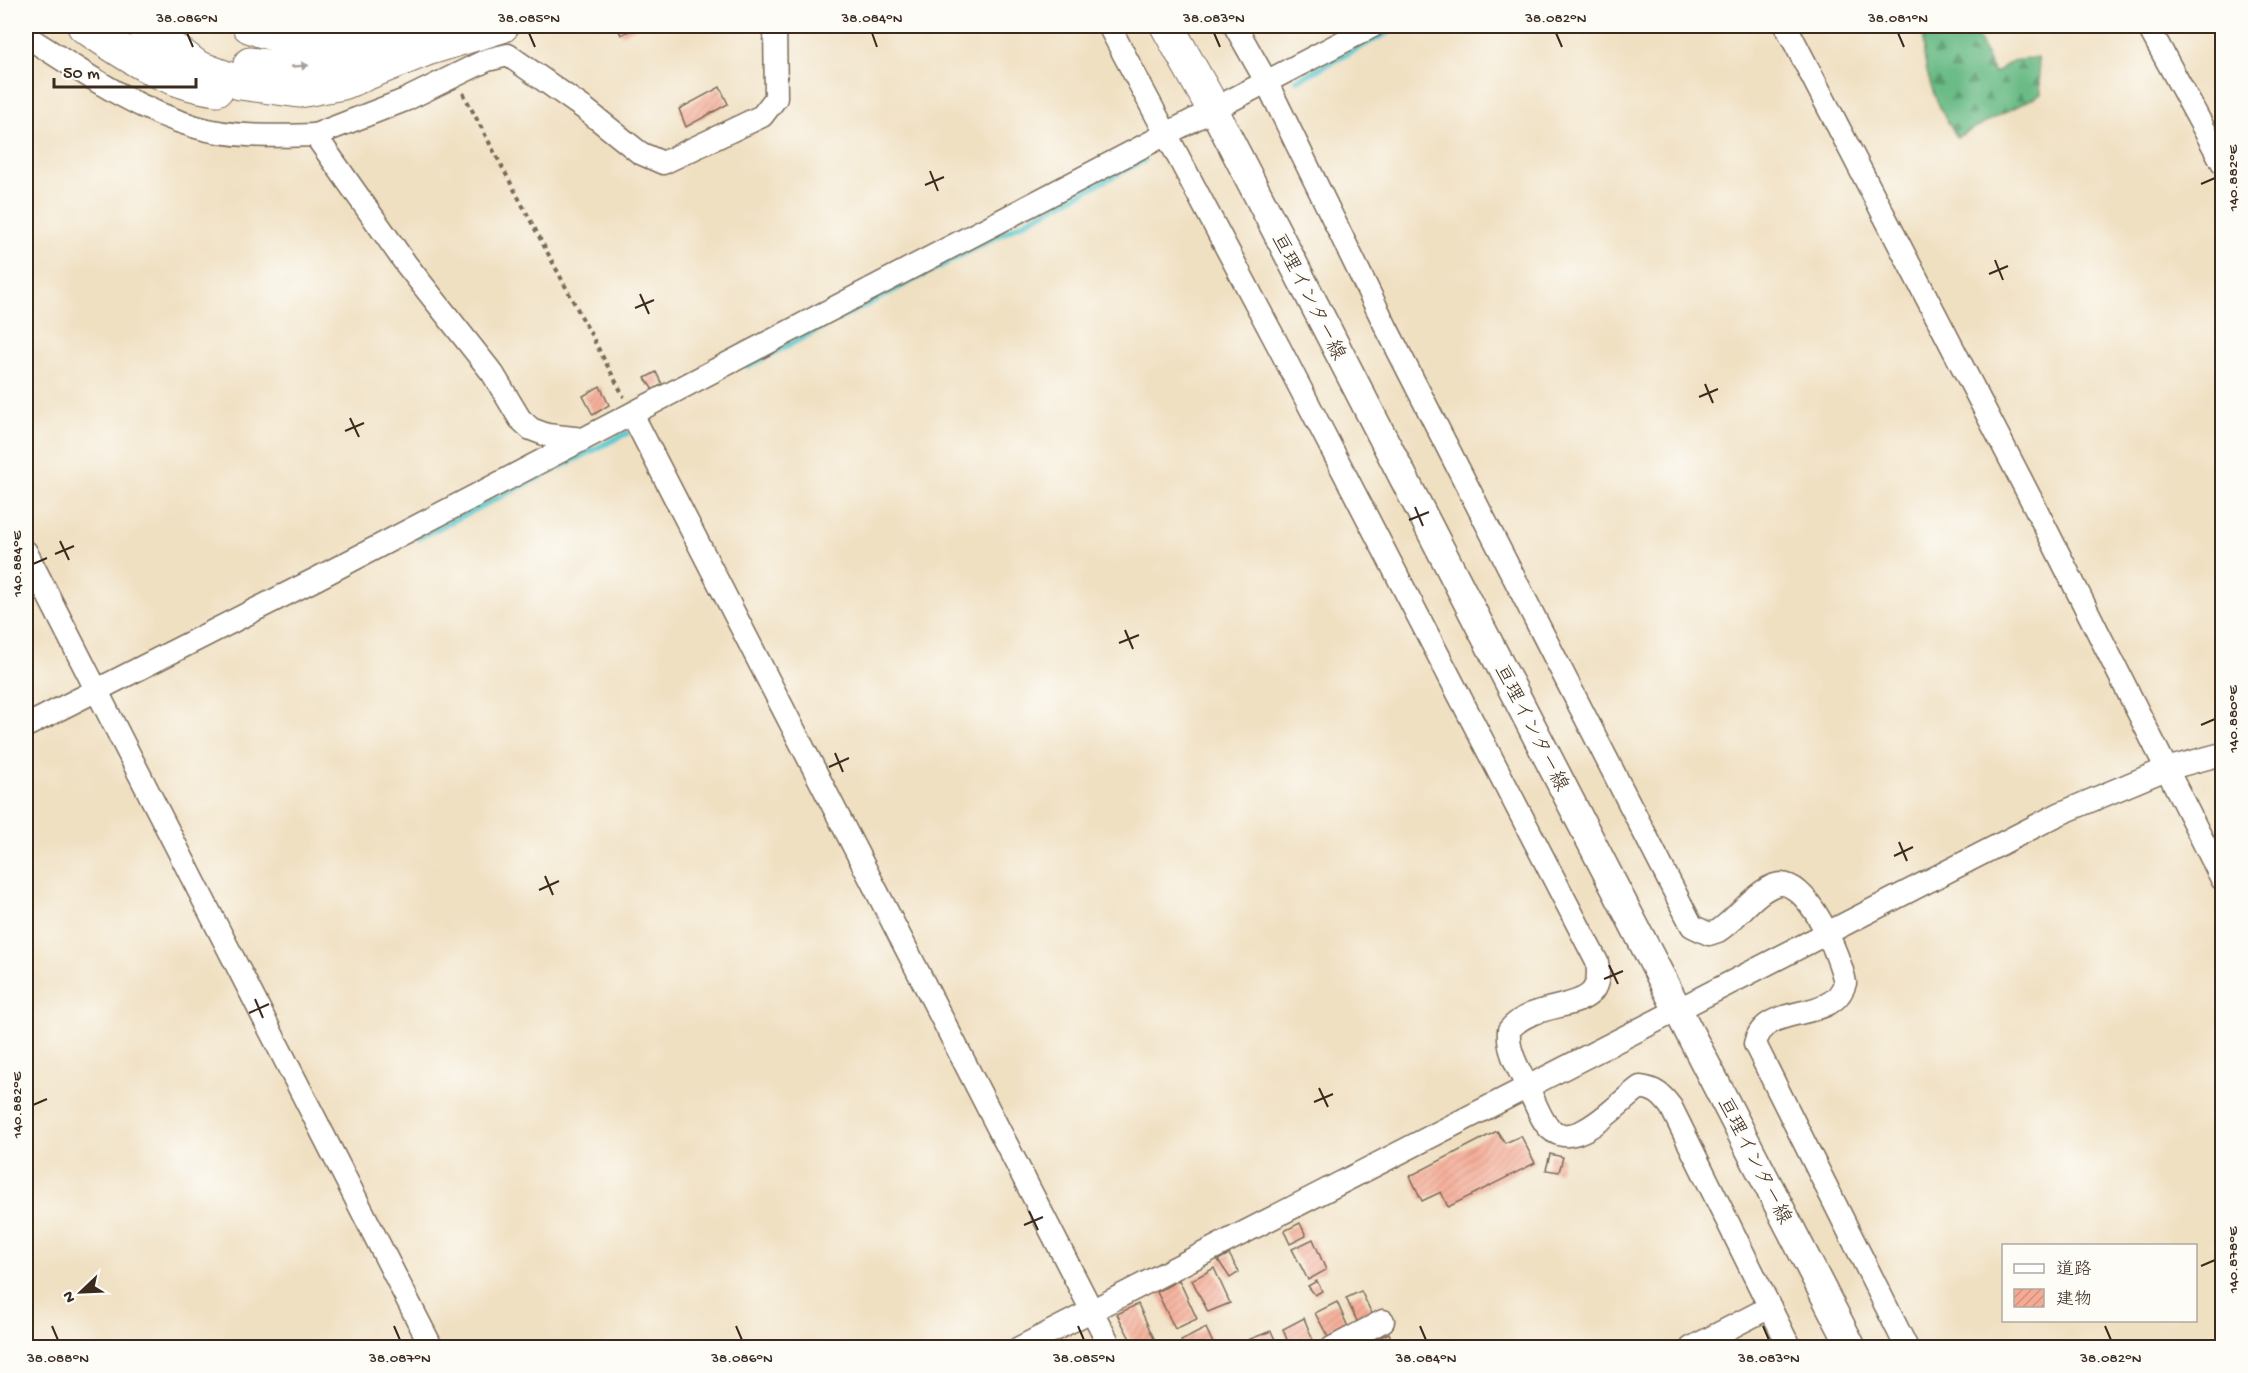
<svg xmlns="http://www.w3.org/2000/svg" width="2248" height="1373" viewBox="0 0 2248 1373" font-family="'Gochi Hand','Klee One',sans-serif">
<style>
.forest{fill:url(#forest-firs);stroke:#527252;stroke-width:1.5}
.lines{fill:none;stroke-linecap:round;stroke-linejoin:round}
.stream{stroke:#5bc8cf;stroke-width:6}
.building{fill:url(#building-hatch)}
.minor-casing{stroke:#7a6a57;stroke-width:25}
.major-casing{stroke:#7a6a57;stroke-width:31}
.highway-casing{stroke:#7a6a57;stroke-width:35}
.path{stroke:#7a6a57;stroke-width:4;stroke-dasharray:4.5 4.5;stroke-linecap:butt}
.minor{stroke:#fff;stroke-width:22}
.major{stroke:#fff;stroke-width:28}
.highway{stroke:#fff;stroke-width:33}
.oneway{fill:#a79f9a}
.ticks{fill:none;stroke:#3b2a1e;stroke-width:2}
.labels{text-anchor:middle;stroke-width:5;stroke-linejoin:round;paint-order:stroke}
.street-label{font-size:20px;fill:#3b2a1e;stroke:#fdfcf7}
.neatline{fill:none;stroke:#3b2a1e;stroke-width:2}
.ticks-label{font-size:15px;text-anchor:middle;fill:#3b2a1e}
</style>
<defs>
<pattern id="forest-firs" width="22" height="20" patternUnits="userSpaceOnUse" patternTransform="scale(1.5)"><rect width="22" height="20" fill="#6abb86"/><path d="M5 1l3.5 6h-7zM16 11l3.5 6h-7z" fill="#58986d"/></pattern>
<pattern id="building-hatch" width="6" height="6" patternUnits="userSpaceOnUse" patternTransform="scale(1.5)"><rect width="6" height="6" fill="#f4aa94"/><path d="M-1 1l2-2M0 6l6-6M5 7l2-2" fill="none" stroke="#d2927f"/></pattern>
</defs>
<rect width="100%" height="100%" fill="#fdfcf7"/>
<filter id="ink" filterUnits="userSpaceOnUse"><feTurbulence type="fractalNoise" baseFrequency=".0167" numOctaves="2"/><feDisplacementMap in="SourceGraphic" scale="12" xChannelSelector="R" yChannelSelector="G"/><feConvolveMatrix kernelMatrix="1 2 1 2 8 2 1 2 1" color-interpolation-filters="sRGB"/></filter>
<filter id="wash" filterUnits="userSpaceOnUse"><feTurbulence type="fractalNoise" baseFrequency=".008" numOctaves="4" result="noise"/><feDisplacementMap in="SourceGraphic" scale="24" xChannelSelector="R" yChannelSelector="G"/><feGaussianBlur stdDeviation="1.35" result="paint"/><feColorMatrix in="noise" values="0 0 0 0 0 0 0 0 0 0 0 0 0 0 0 0 0 1.4 0 .05"/><feComposite in="paint" operator="in"/></filter>
<g filter="url(#wash)">
<rect width="100%" height="100%" fill="#f0e0c2"/>
<path class="forest" d="M1924 26H1973L1994 73 2013 61 2038 57 2041 94 1957 137C1934 101 1920 69 1924 26Z"/>
<g class="lines">
<g class="stream">
<path d="M1297 80 1400 26"/>
<path d="M748 366 1144 160"/>
<path d="M418 538 627 433"/>
</g>
</g>
<g id="blocks">
<g class="building">
<path d="M617 26H639L621 35Z"/>
<path d="M720 87 728 104 686 127 679 109Z"/>
<path d="M656 372 662 384 653 390 645 378Z"/>
<path d="M600 386 609 405 593 415 583 396Z"/>
<path d="M1497 1131 1505 1143 1521 1136 1535 1163 1448 1207 1441 1192 1422 1201 1410 1176Z"/>
<path d="M1550 1154 1563 1157 1559 1172 1546 1170Z"/>
<path d="M1300 1223 1306 1236 1290 1244 1284 1231Z"/>
<path d="M1313 1239 1326 1270 1308 1280 1292 1249Z"/>
<path d="M1229 1254 1239 1272 1230 1278 1218 1260Z"/>
<path d="M1214 1268 1230 1303 1208 1312 1192 1280Z"/>
<path d="M1179 1280 1197 1319 1175 1329 1157 1292Z"/>
<path d="M1317 1281 1322 1291 1315 1295 1308 1286Z"/>
<path d="M1361 1291 1374 1318 1359 1325 1346 1298Z"/>
<path d="M1337 1302 1348 1327 1328 1337 1315 1313Z"/>
<path d="M1138 1304 1155 1341 1141 1348H1135L1117 1314Z"/>
<path d="M1304 1318 1316 1348H1290L1283 1329Z"/>
<path d="M1206 1328 1215 1348H1184L1181 1341Z"/>
<path d="M1271 1331 1279 1348H1252L1248 1340Z"/>
<path d="M1389 1333 1395 1348H1373L1370 1342Z"/>
</g>
</g>
</g>
<g filter="url(#ink)">
<use href="#blocks" fill-opacity="0" stroke="#7a6a57" stroke-width="1.5"/>
<g class="lines">
<defs>
<g id="minor">
<path d="M1109 26 1280 349 1597 962C1607 1020 1540 993 1509 1030 1507 1052 1520 1071 1529 1090 1534 1101 1539 1114 1545 1123 1571 1160 1618 1102 1640 1087 1656 1089 1662 1095 1671 1107L1790 1348"/>
<path d="M1235 26 1266 81 1386 327 1692 926 1709 934 1718 931C1737 919 1753 893 1775 885 1807 874 1841 959 1845 983 1832 1026 1765 1000 1755 1044L1907 1348"/>
<path d="M1786 26 2034 505 2222 879"/>
<path d="M2148 26 2222 162"/>
<path d="M26 36C79 70 134 109 196 127 233 138 276 136 315 135"/>
<path d="M632 414 1111 1348"/>
<path d="M583 439 547 435 531 429 520 419 493 374 406 264 315 135 405 100 487 60 508 55 585 109 640 153 663 163 762 116 776 98 775 26"/>
<path d="M26 552 432 1348"/>
<path d="M26 726 316 579 1373 26"/>
<path d="M1019 1348 2059 814 2166 769 2222 754"/>
<path d="M1332 1348 1383 1321"/>
<path d="M1691 1348 1770 1307"/>
</g>
<path id="major" d="M1213 108 1852 1348"/>
<g id="highway">
<path d="M84 26C125 54 166 83 217 89"/>
<path d="M143 26 197 67 240 83 299 91 343 83 427 49 502 26"/>
<path d="M249 26C287 42 328 42 368 36"/>
<path d="M1167 26 1213 108"/>
<path d="M250 64C288 70 344 68 379 49 391 43 402 33 414 26"/>
</g>
</defs>
<use href="#minor" class="minor-casing"/>
<use href="#major" class="major-casing"/>
<use href="#highway" class="highway-casing"/>
<path class="path" d="M463 93 624 397"/>
<use href="#minor" class="minor"/>
<use href="#major" class="major"/>
<use href="#highway" class="highway"/>
</g>
<defs><path id="oneway-solid" d="M-6-.8H1V-3.2L6.5 0L1 3.2V.8H-6Z" transform="scale(1.5)"/></defs>
<use class="oneway" href="#oneway-solid" transform="translate(300 66) rotate(-5)"/>
</g>
<path class="ticks" d="M187 33 193 47M529 33 535 47M872 33 877 47M1214 33 1220 47M1556 33 1562 47M1898 33 1904 47M930 171 938 191M2201 184 2215 178M925 185 944 177M1995 260 2003 280M1989 274 2008 266M640 294 649 314M635 308 654 300M1705 384 1713 403M1699 397 1718 389M350 418 359 437M345 431 364 423M1415 507 1423 526M1409 520 1429 512M60 541 69 560M55 554 74 546M33 564 47 558M1125 630 1133 649M1119 643 1139 635M2201 725 2215 719M835 753 843 772M829 767 849 758M1899 842 1907 861M1894 856 1913 847M545 876 553 895M539 890 559 881M1609 965 1618 984M1604 979 1623 971M255 999 263 1018M249 1013 269 1004M1319 1088 1328 1107M1314 1102 1333 1094M33 1105 47 1099M1029 1211 1038 1230M1024 1225 1043 1217M2201 1266 2215 1260M52 1326 58 1340M394 1326 400 1340M736 1326 742 1340M1078 1326 1084 1340M1420 1326 1426 1340M1763 1326 1769 1340M2105 1326 2111 1340"/>
<g class="labels">
<g class="street-label">
<text transform="translate(1310 296) rotate(63)" y="7">亘理インター線</text>
<text transform="translate(1533 727) rotate(63)" y="7">亘理インター線</text>
<text transform="translate(1756 1160) rotate(63)" y="7">亘理インター線</text>
</g>
</g>
<rect width="2248" height="1373" fill="none" stroke="#fdfcf7" stroke-width="66"/>
<rect x="2002" y="1244" width="195" height="78" fill="#fdfcf7" stroke="#afa8a0" stroke-width="1.5"/>
<rect x="2014" y="1264" width="30" height="9" fill="#ffffff" stroke="#afa8a0" stroke-width="1.5"/>
<text x="2056" y="1274" font-size="18" fill="#3b2a1e">道路</text>
<rect x="2014" y="1289" width="30" height="18" fill="url(#building-hatch)" stroke="#afa8a0" stroke-width="1.5"/>
<text x="2056" y="1304" font-size="18" fill="#3b2a1e">建物</text>
<g transform="translate(81 1292) rotate(247)" stroke="#fdfcf7" stroke-width="4.5" paint-order="stroke">
<path d="M0-4.5L10 22L0 15L-10 22Z" fill="#3b2a1e"/>
<text y="-9" font-size="16" font-weight="bold" text-anchor="middle" fill="#3b2a1e">N</text>
</g>
<path d="M54 78v9h142v-9" fill="none" stroke="#3b2a1e" stroke-width="3"/>
<text x="63" y="78" font-size="18" fill="#3b2a1e" stroke="#fdfcf7" stroke-width="4.5" paint-order="stroke">50 m</text>
<rect x="33" y="33" width="2182" height="1307" class="neatline"/>
<g class="ticks-label">
<text x="187" y="22">38.086°N</text>
<text x="529" y="22">38.085°N</text>
<text x="872" y="22">38.084°N</text>
<text x="1214" y="22">38.083°N</text>
<text x="1556" y="22">38.082°N</text>
<text x="1898" y="22">38.081°N</text>
<text transform="translate(2232 178) rotate(-90)" y="5">140.882°E</text>
<text transform="translate(16 564) rotate(-90)" y="5">140.884°E</text>
<text transform="translate(2232 719) rotate(-90)" y="5">140.880°E</text>
<text transform="translate(16 1105) rotate(-90)" y="5">140.882°E</text>
<text transform="translate(2232 1260) rotate(-90)" y="5">140.878°E</text>
<text x="58" y="1362">38.088°N</text>
<text x="400" y="1362">38.087°N</text>
<text x="742" y="1362">38.086°N</text>
<text x="1084" y="1362">38.085°N</text>
<text x="1426" y="1362">38.084°N</text>
<text x="1769" y="1362">38.083°N</text>
<text x="2111" y="1362">38.082°N</text>
</g>
</svg>
